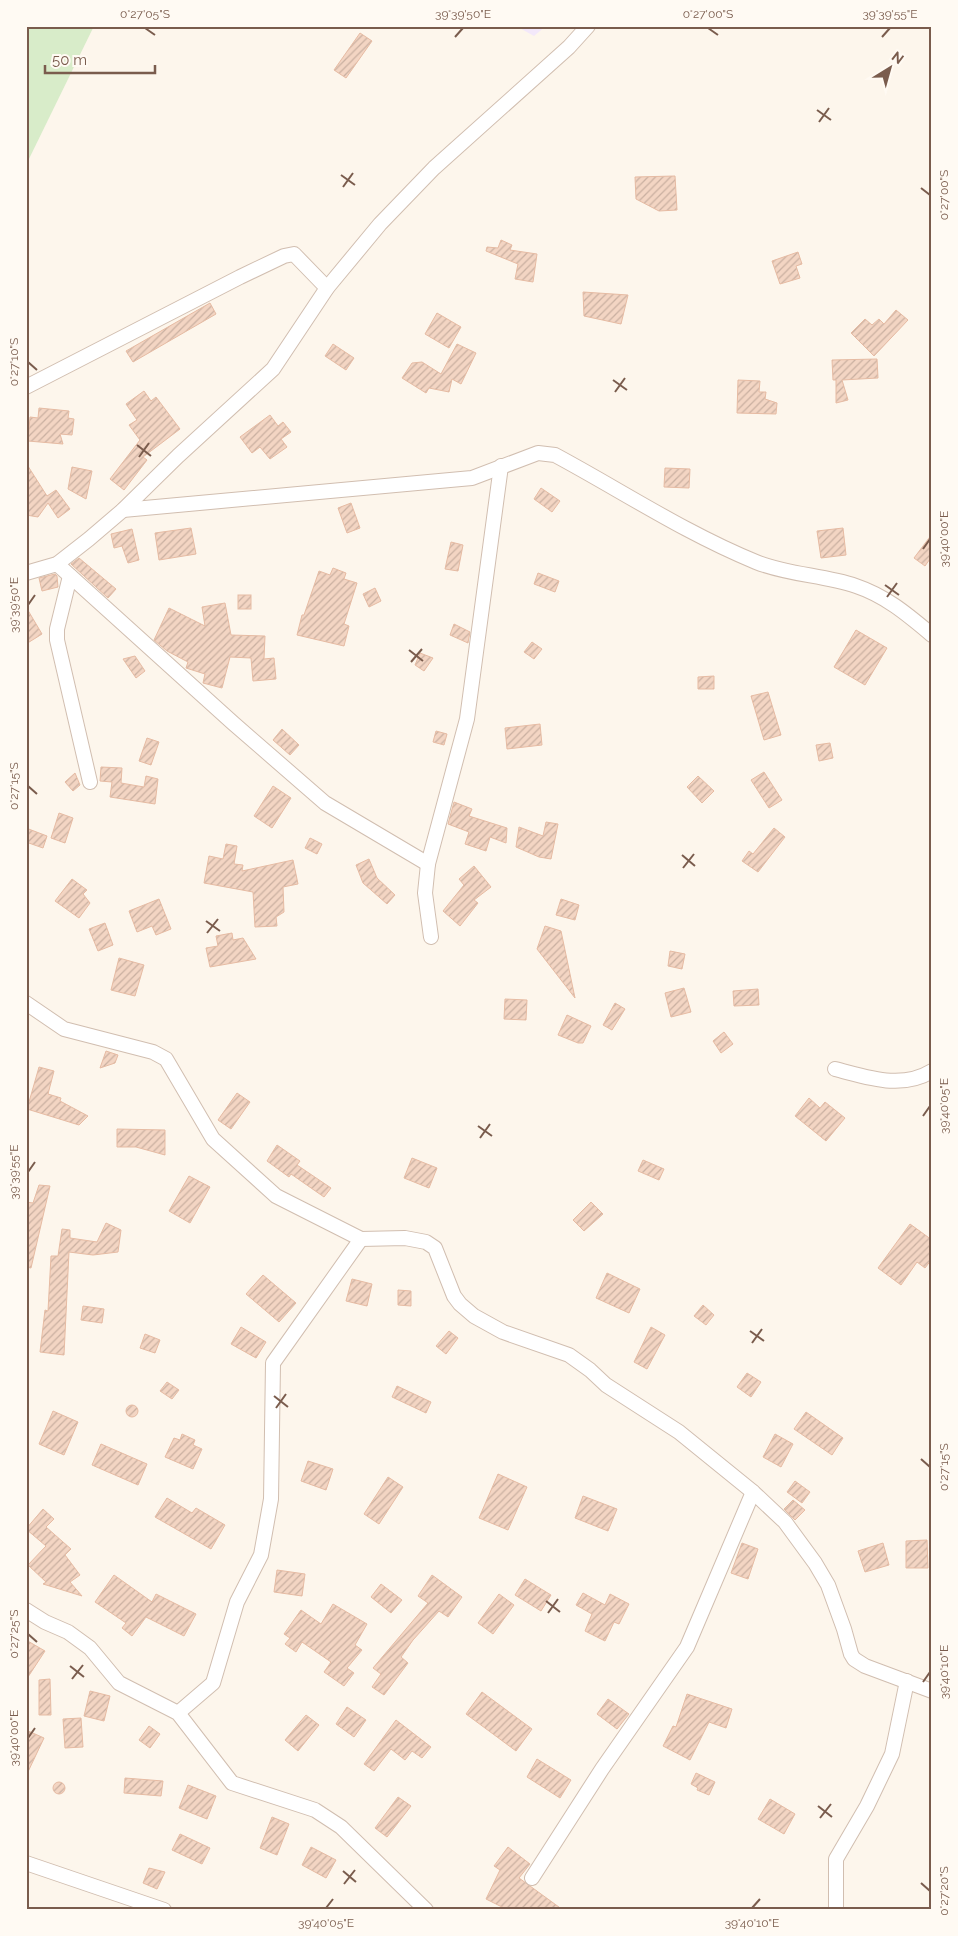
<svg xmlns="http://www.w3.org/2000/svg" width="958" height="1936" viewBox="0 0 958 1936" font-family="Raleway,sans-serif">
<style>
.education{fill:#f3e8fa}
.green{fill:#d8ecc9}
.building{fill:url(#building-hatch);stroke:#e6bba3}
.lines{fill:none;stroke-linecap:round;stroke-linejoin:round}
.street-casing{stroke:#d1beb0;stroke-width:16}
.street{stroke:#fff;stroke-width:14}
.ticks{fill:none;stroke:#7a5c4d;stroke-width:2}
.neatline{fill:none;stroke:#7a5c4d;stroke-width:2}
.ticks-label{font-size:12px;text-anchor:middle;fill:#7a5c4d}
</style>
<defs>
<pattern id="building-hatch" width="6" height="6" patternUnits="userSpaceOnUse" patternTransform="scale(1.25)"><rect width="6" height="6" fill="#f3d5c3"/><path d="M-1 1l2-2M0 6l6-6M5 7l2-2" fill="none" stroke="#cab0a1"/></pattern>
</defs>
<rect width="100%" height="100%" fill="#fdf6ec"/>
<path class="education" d="M516 26H546L534 36Z"/>
<path class="green" d="M26 26H94L26 165Z"/>
<g class="building">
<path d="M360 33 372 41 346 78 334 70Z"/>
<path d="M675 176 677 210 659 211 636 199 635 177Z"/>
<path d="M501 240 512 245 510 250 537 254 533 282 515 279 518 264 486 251 487 247 498 248Z"/>
<path d="M798 252 802 264 796 266 800 278 780 284 772 261Z"/>
<path d="M583 292 628 295 621 324 584 316Z"/>
<path d="M210 303 216 314 133 362 126 351Z"/>
<path d="M896 310 908 320 874 356 851 333 865 319 872 325 879 319 884 324Z"/>
<path d="M437 313 461 327 449 348 425 334Z"/>
<path d="M333 344 354 358 346 370 325 356Z"/>
<path d="M457 344 476 353 461 384 452 379 449 392 429 388 426 393 402 378 412 363 422 362 441 374Z"/>
<path d="M877 359 878 378 842 380 848 400 836 403V380H833L832 360Z"/>
<path d="M738 380 760 381 759 392H766L765 399 777 403 776 414 737 413Z"/>
<path d="M144 391 151 401 156 397 180 429 143 457 147 460 124 490 110 479 140 440 129 425 137 420 126 404Z"/>
<path d="M39 408 69 411 68 418 74 419 72 435 60 434 63 444 28 441 30 417 38 418Z"/>
<path d="M270 415 278 426 283 422 291 432 281 439 287 447 270 459 260 447 252 453 240 437Z"/>
<path d="M26 463 47 496 56 490 70 509 58 518 48 503 38 517 26 515Z"/>
<path d="M72 467 92 471 86 499 68 489Z"/>
<path d="M665 468 690 469 689 488 664 487Z"/>
<path d="M541 488 560 501 552 512 534 499Z"/>
<path d="M351 503 360 528 347 533 338 508Z"/>
<path d="M191 528 196 554 159 560 155 533Z"/>
<path d="M843 528 846 555 821 558 817 531Z"/>
<path d="M132 529 139 560 128 563 122 546 114 548 111 534Z"/>
<path d="M932 534V556L925 566 914 558Z"/>
<path d="M451 542 463 545 458 571 445 569Z"/>
<path d="M79 558 116 589 108 598 71 564Z"/>
<path d="M333 568 346 573 344 579 357 583 344 624 349 626 344 646 297 635 302 615H304L319 571 330 575Z"/>
<path d="M538 573 559 581 555 592 534 584Z"/>
<path d="M55 574 57 576 58 587 42 591 39 578Z"/>
<path d="M375 588 381 601 369 607 363 594Z"/>
<rect x="238" y="595" width="13" height="14"/>
<path d="M225 603 231 635 265 636 264 659 274 658 276 679 253 681 251 658 230 657 222 688 203 683 205 674 186 668 188 662 167 651 154 640 169 608 205 626 202 607Z"/>
<path d="M26 607 42 634 26 644Z"/>
<path d="M454 624 470 632 468 643 450 635Z"/>
<path d="M856 630 887 648 865 685 834 667Z"/>
<path d="M532 642 542 649 534 659 524 652Z"/>
<path d="M420 653 433 658 424 671 415 665Z"/>
<path d="M135 656 145 671 136 678 123 659Z"/>
<path d="M714 676V689H698V677Z"/>
<path d="M768 692 781 735 764 740 751 696Z"/>
<path d="M540 724 542 745 507 749 505 728Z"/>
<path d="M282 729 299 745 290 755 273 740Z"/>
<path d="M436 731 447 734 444 745 433 742Z"/>
<path d="M147 738 159 742 151 765 139 761Z"/>
<path d="M830 743 833 758 819 761 816 745Z"/>
<path d="M101 767 122 768 121 783 144 787 146 776 158 779 155 804 110 797 112 782 100 781Z"/>
<path d="M764 772 782 800 769 808 751 780Z"/>
<path d="M75 773 80 785 73 791 65 782Z"/>
<path d="M698 776 714 791 702 803 687 787Z"/>
<path d="M273 786 291 798 272 828 254 816Z"/>
<path d="M454 802 472 809 469 816 507 828 506 843 490 837 486 851 465 844 469 832 448 824Z"/>
<path d="M59 813 73 818 65 843 51 838Z"/>
<path d="M546 822 558 824 551 859 539 857 516 847 519 827 543 836Z"/>
<path d="M26 828 47 836 43 848 26 842Z"/>
<path d="M774 828 785 837 758 872 742 861 749 851 753 854Z"/>
<path d="M310 838 322 844 317 854 305 848Z"/>
<path d="M226 844 237 846 234 864 243 865 242 871 293 860 298 884 283 887 284 912 276 917 277 926 255 927 253 892 204 883 209 856 223 859Z"/>
<path d="M369 859 377 878 395 895 387 904 363 883 356 865Z"/>
<path d="M474 866 491 887 474 900 478 903 460 926 443 911 464 885 459 879Z"/>
<path d="M72 879 87 890 83 894 90 903 79 918 55 901Z"/>
<path d="M159 899 171 929 156 935 152 926 137 932 129 911Z"/>
<path d="M561 899 579 905 575 920 556 915Z"/>
<path d="M105 923 113 945 98 951 89 929Z"/>
<path d="M545 926 561 931 575 998 537 949Z"/>
<path d="M232 933 233 940 243 938 256 959 210 967 206 948 218 946 216 936Z"/>
<path d="M670 951 685 954 682 969 668 966Z"/>
<path d="M119 958 144 965 135 996 111 990Z"/>
<path d="M684 988 691 1012 671 1017 665 993Z"/>
<path d="M758 989 759 1005 734 1006 733 991Z"/>
<path d="M505 999 527 1000 526 1020 504 1019Z"/>
<path d="M615 1003 625 1009 612 1030 603 1025Z"/>
<path d="M567 1015 591 1026 583 1043H578L558 1035Z"/>
<path d="M724 1032 733 1044 721 1053 713 1041Z"/>
<path d="M106 1051 118 1055 115 1063 100 1068Z"/>
<path d="M39 1067 54 1071 48 1094 61 1098 60 1101 88 1116 79 1125 27 1109Z"/>
<path d="M237 1093 250 1102 231 1129 218 1120Z"/>
<path d="M809 1098 820 1108 825 1102 845 1118 826 1141 795 1116Z"/>
<path d="M117 1129 165 1130V1155L136 1147H117Z"/>
<path d="M277 1145 300 1161 297 1165 331 1188 324 1197 291 1174 289 1177 267 1161Z"/>
<path d="M412 1158 437 1168 429 1188 404 1178Z"/>
<path d="M643 1160 664 1169 659 1180 638 1171Z"/>
<path d="M189 1176 210 1187 190 1223 169 1211Z"/>
<path d="M39 1185 50 1186 31 1268 26 1267V1202L33 1203Z"/>
<path d="M591 1202 603 1214 584 1231 573 1220Z"/>
<path d="M106 1223 121 1230 118 1252 93 1255 69 1252 64 1355 40 1352 45 1310 48 1311 51 1256H58L62 1229 70 1230V1238L97 1242Z"/>
<path d="M910 1224 932 1240V1259L925 1268 917 1262 901 1285 878 1268Z"/>
<path d="M607 1273 640 1289 629 1313 596 1298Z"/>
<path d="M263 1275 296 1303 279 1322 246 1294Z"/>
<path d="M352 1279 372 1284 367 1306 346 1301Z"/>
<path d="M398 1290 411 1291V1306L398 1305Z"/>
<path d="M703 1305 714 1315 706 1325 694 1316Z"/>
<path d="M83 1306 104 1309 102 1323 81 1320Z"/>
<path d="M241 1327 266 1342 256 1358 231 1344Z"/>
<path d="M651 1327 665 1335 647 1369 634 1362Z"/>
<path d="M449 1331 458 1338 446 1354 436 1346Z"/>
<path d="M145 1334 160 1340 155 1353 140 1348Z"/>
<path d="M747 1373 761 1382 751 1397 737 1387Z"/>
<path d="M167 1382 179 1390 172 1399 160 1391Z"/>
<path d="M397 1386 431 1402 426 1413 392 1397Z"/>
<circle cx="132" cy="1411" r="6"/>
<path d="M53 1411 78 1422 64 1455 39 1444Z"/>
<path d="M806 1412 843 1438 832 1455 794 1429Z"/>
<path d="M182 1434 195 1440 193 1445 202 1449 193 1469 165 1457 174 1438 180 1440Z"/>
<path d="M775 1434 793 1444 781 1467 763 1457Z"/>
<path d="M101 1444 147 1464 138 1485 92 1465Z"/>
<path d="M308 1461 333 1469 326 1490 301 1481Z"/>
<path d="M498 1474 527 1487 508 1530 479 1518Z"/>
<path d="M388 1477 403 1487 379 1524 364 1514Z"/>
<path d="M795 1481 810 1492 802 1503 787 1492Z"/>
<path d="M583 1496 617 1509 608 1531 575 1518Z"/>
<path d="M167 1498 192 1513 196 1508 225 1525 211 1549 155 1517Z"/>
<path d="M793 1500 805 1510 795 1520 784 1509Z"/>
<path d="M43 1509 54 1519 46 1527 71 1549 65 1555 80 1575 70 1582 82 1596 43 1584 46 1582 28 1565 46 1546 26 1529Z"/>
<path d="M927 1540 928 1568H906V1541Z"/>
<path d="M742 1543 758 1549 748 1579 731 1573Z"/>
<path d="M883 1543 889 1565 865 1572 858 1551Z"/>
<path d="M277 1570 305 1574 302 1596 274 1592Z"/>
<path d="M114 1575 152 1602 156 1594 196 1614 184 1636 146 1617 132 1636 122 1628 126 1623 95 1602Z"/>
<path d="M432 1575 462 1597 448 1617 439 1611 413 1640 401 1657 408 1663 384 1695 372 1687 381 1674 373 1668 428 1603 418 1596Z"/>
<path d="M525 1579 551 1595 541 1611 515 1595Z"/>
<path d="M381 1584 402 1600 391 1613 371 1597Z"/>
<path d="M583 1593 605 1605 610 1594 629 1604 619 1624 614 1622 605 1641 585 1631 592 1614 576 1605Z"/>
<path d="M499 1594 514 1605 493 1634 478 1623Z"/>
<path d="M333 1604 367 1624 355 1645 362 1650 347 1668 354 1673 344 1686 324 1672 331 1662 302 1642 296 1652 285 1644 290 1638 284 1634 301 1610 321 1624Z"/>
<path d="M26 1640 45 1651 26 1680Z"/>
<path d="M50 1679 51 1715H39V1680Z"/>
<path d="M90 1691 110 1696 104 1721 84 1716Z"/>
<path d="M482 1692 532 1729 516 1751 466 1714Z"/>
<path d="M687 1694 732 1709 726 1728 709 1722 690 1760 663 1746 673 1726 676 1727Z"/>
<path d="M608 1699 629 1714 617 1729 597 1714Z"/>
<path d="M347 1707 366 1720 354 1737 336 1724Z"/>
<path d="M306 1715 319 1725 298 1751 285 1740Z"/>
<path d="M81 1718 83 1747 65 1748 63 1719Z"/>
<path d="M396 1720 431 1747 422 1758 412 1751 405 1760 391 1749 374 1771 364 1764Z"/>
<path d="M149 1726 160 1734 150 1748 139 1740Z"/>
<path d="M26 1730 44 1738 26 1776Z"/>
<path d="M537 1759 571 1780 560 1798 527 1777Z"/>
<path d="M696 1773 715 1782 709 1795 697 1790 698 1788 691 1784Z"/>
<path d="M125 1778 163 1781 161 1796 124 1793Z"/>
<circle cx="59" cy="1788" r="6"/>
<path d="M188 1785 216 1796 207 1819 179 1808Z"/>
<path d="M398 1797 411 1806 387 1837 375 1828Z"/>
<path d="M770 1799 795 1814 784 1834 758 1819Z"/>
<path d="M272 1817 289 1824 277 1855 260 1848Z"/>
<path d="M180 1834 210 1848 202 1864 172 1850Z"/>
<path d="M311 1847 336 1860 326 1878 302 1865Z"/>
<path d="M508 1847 530 1864 519 1878 563 1910H508L486 1899 500 1870 494 1866Z"/>
<path d="M149 1868 165 1872 157 1889 143 1883Z"/>
</g>
<g class="lines">
<defs>
<g id="street">
<path d="M26 387 240 277 284 256 294 254 327 288"/>
<path d="M123 510 461 479 472 478 538 453 555 455C622 491 685 533 756 562 788 575 824 575 856 586 886 596 908 615 932 635"/>
<path d="M57 564 233 723 325 803 428 864"/>
<path d="M26 573 57 564 89 539 123 510 178 456 273 369 327 288 380 224 434 168 569 47 588 26"/>
<path d="M70 576 57 629V640L90 782"/>
<path d="M431 937 425 893 428 864 467 719 501 466"/>
<path d="M26 1003 64 1029 153 1052 166 1059 213 1139 276 1196 361 1239 405 1238 426 1242 435 1248 454 1296 460 1304 474 1316 503 1332 569 1355 590 1370 606 1385 679 1432 753 1492 785 1522 815 1563 828 1585 844 1629 851 1654 854 1659 865 1666 932 1691"/>
<path d="M835 1069C867 1077 901 1090 932 1071"/>
<path d="M26 1610 45 1622 68 1632 90 1648 119 1683 178 1713 232 1783 315 1810 341 1827 426 1910"/>
<path d="M178 1713 213 1683 237 1602 261 1555 271 1499 273 1363 361 1239"/>
<path d="M26 1863 164 1910"/>
<path d="M532 1878 602 1769 687 1647 753 1492"/>
<path d="M836 1910V1859L867 1806 892 1754 907 1681"/>
</g>
</defs>
<use href="#street" class="street-casing"/>
<use href="#street" class="street"/>
</g>
<path class="ticks" d="M145 28 155 35M708 28 718 35M455 37 463 28M882 37 890 28M817 110 831 120M819 122 829 108M341 175 355 185M343 187 353 173M921 188 930 195M28 362 37 370M613 380 627 390M615 392 625 378M137 445 151 456M139 457 149 443M923 549 930 539M885 585 899 595M887 597 897 583M28 605 35 595M409 650 423 661M411 662 422 649M28 786 37 794M682 855 695 866M683 868 694 854M206 921 220 931M207 933 218 919M923 1116 930 1106M478 1126 492 1136M480 1138 490 1124M28 1172 35 1162M750 1331 764 1341M752 1343 762 1329M274 1396 288 1407M276 1408 286 1394M921 1459 930 1467M546 1601 560 1612M548 1613 558 1599M28 1634 37 1642M70 1666 84 1677M72 1679 83 1665M923 1682 930 1672M28 1738 35 1728M818 1806 832 1817M820 1818 831 1804M343 1871 356 1882M921 1883 930 1891M344 1884 355 1870M326 1908 333 1899M752 1908 760 1899"/>
<rect width="958" height="1936" fill="none" stroke="#fffaf3" stroke-width="55"/>
<g transform="translate(890 68) rotate(37)" stroke="#fffaf3" stroke-width="4" paint-order="stroke">
<path d="M0-4L9 19L0 12L-9 19Z" fill="#7a5c4d"/>
<text y="-8" font-size="14" font-weight="bold" text-anchor="middle" fill="#7a5c4d">N</text>
</g>
<path d="M45 65v8h110v-8" fill="none" stroke="#7a5c4d" stroke-width="2.5"/>
<text x="52" y="65" font-size="15" fill="#7a5c4d" stroke="#fffaf3" stroke-width="4" paint-order="stroke">50 m</text>
<rect x="28" y="28" width="902" height="1880" class="neatline"/>
<g class="ticks-label">
<text x="145" y="18">0°27'05"S</text>
<text x="463" y="18">39°39'50"E</text>
<text x="708" y="18">0°27'00"S</text>
<text x="890" y="18">39°39'55"E</text>
<text transform="translate(944 195) rotate(-90)" y="4">0°27'00"S</text>
<text transform="translate(14 362) rotate(-90)" y="4">0°27'10"S</text>
<text transform="translate(944 539) rotate(-90)" y="4">39°40'00"E</text>
<text transform="translate(14 605) rotate(-90)" y="4">39°39'50"E</text>
<text transform="translate(14 786) rotate(-90)" y="4">0°27'15"S</text>
<text transform="translate(944 1106) rotate(-90)" y="4">39°40'05"E</text>
<text transform="translate(14 1172) rotate(-90)" y="4">39°39'55"E</text>
<text transform="translate(944 1467) rotate(-90)" y="4">0°27'15"S</text>
<text transform="translate(14 1634) rotate(-90)" y="4">0°27'25"S</text>
<text transform="translate(944 1672) rotate(-90)" y="4">39°40'10"E</text>
<text transform="translate(14 1738) rotate(-90)" y="4">39°40'00"E</text>
<text transform="translate(944 1891) rotate(-90)" y="4">0°27'20"S</text>
<text x="326" y="1927">39°40'05"E</text>
<text x="752" y="1927">39°40'10"E</text>
</g>
</svg>
